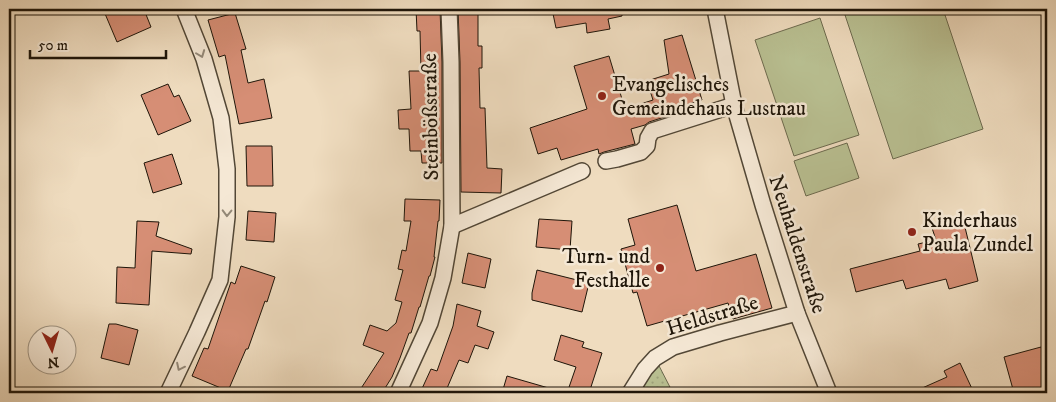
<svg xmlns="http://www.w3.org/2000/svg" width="1056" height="402" viewBox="0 0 1056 402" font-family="'IM FELL DW Pica',serif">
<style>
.grass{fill:url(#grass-dots);stroke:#6c6a4e}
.pitch{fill:#b9c092;stroke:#6c6a4e}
.building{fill:#d68e75;stroke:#1e1509}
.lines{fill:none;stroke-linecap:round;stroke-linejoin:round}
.street-casing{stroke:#524736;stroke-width:18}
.street{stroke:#f5e8d5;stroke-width:15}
.oneway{stroke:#948979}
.poi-dot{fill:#8f2418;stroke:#f5e8d5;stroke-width:2}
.labels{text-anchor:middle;stroke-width:5;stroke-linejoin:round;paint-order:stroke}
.poi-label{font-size:21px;fill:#1e1509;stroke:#f5e8d5;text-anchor:start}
.street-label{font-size:21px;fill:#1e1509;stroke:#f5e8d5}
</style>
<defs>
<pattern id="grass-dots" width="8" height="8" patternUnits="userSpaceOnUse" patternTransform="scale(1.25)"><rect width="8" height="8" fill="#b9c092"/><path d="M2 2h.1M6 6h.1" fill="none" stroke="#9fa47d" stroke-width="1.8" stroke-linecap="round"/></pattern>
</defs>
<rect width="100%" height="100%" fill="#efdcbf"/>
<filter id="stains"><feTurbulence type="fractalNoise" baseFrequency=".004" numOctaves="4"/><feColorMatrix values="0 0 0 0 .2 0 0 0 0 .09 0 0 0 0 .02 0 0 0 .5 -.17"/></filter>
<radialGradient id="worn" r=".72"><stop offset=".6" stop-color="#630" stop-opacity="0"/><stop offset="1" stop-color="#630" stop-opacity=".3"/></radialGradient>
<path class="grass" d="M655 358 673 393H630Z"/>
<g class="pitch">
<path d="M843 9H943L983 129 893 159Z"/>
<path d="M820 18 859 135 794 156 755 40Z"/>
<path d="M847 143 859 178 806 196 794 161Z"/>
</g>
<g class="building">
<path d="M103 9H137L139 14 145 12 151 27 117 42Z"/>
<path d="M416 9H440L442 62V163H422L421 151H410L409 129H399L398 110 411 109 409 71H421L420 31H417Z"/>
<path d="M458 9H478V46H482V68H479L480 108H485L487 168 502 169 501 193 461 192 460 62Z"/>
<path d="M552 9H622V16L608 19 610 29 587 33 586 23 556 28Z"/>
<path d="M235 13 246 49 241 50 248 83 264 79 272 118 239 124 225 55 219 57 208 20Z"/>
<path d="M682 35 702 100 676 108 677 113 649 122 645 125 631 129 635 144 604 152 599 154 598 149 561 160 557 148 538 154 530 128 587 109 574 66 609 56 625 109 653 100 647 81 669 74 664 40Z"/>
<path d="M168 84 174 97 179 95 191 121 158 135 141 95Z"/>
<path d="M246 146H272L273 186H247Z"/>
<path d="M172 154 182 184 153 193 144 163Z"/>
<path d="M405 199 440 200 439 221H438L434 257H435L430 276H429L420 307H419L411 333H409L400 358 392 377 382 393H358L384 353 363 345 370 325 387 331 396 323 402 302 395 300 403 270 398 269 402 250 406 251 411 221H404Z"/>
<path d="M677 205 696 271 756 254 772 308 733 319 728 303 647 326 637 292 633 293 621 249 635 245 628 219Z"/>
<path d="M248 211 276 213 274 242 246 240Z"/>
<path d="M539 219 572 221 570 250 536 247Z"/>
<path d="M963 219 978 281 949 289 946 279 906 289 903 280 856 292 850 269 920 251 918 244 936 240 932 228Z"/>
<path d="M137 221 159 222 156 236 192 249 191 254 152 251 149 305 116 303 117 267 135 268Z"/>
<path d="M468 253 491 259 485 288 462 283Z"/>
<path d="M241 266 275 277 267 302 265 301 248 349H246L228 391 192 376 204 348 208 349 231 282 235 284Z"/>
<path d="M537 270 589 283 582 312 532 300V293Z"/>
<path d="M457 304 481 311 477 326 494 332 488 349 475 345 468 363 459 360 445 393H420L431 369 437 371 453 326Z"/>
<path d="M109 324H116L138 330 129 365 101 358Z"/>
<path d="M561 335 584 342 582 347 602 353 589 393H567L576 367 554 360Z"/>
<path d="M1041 347 1047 369V393H1014L1004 357Z"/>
<path d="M960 363 974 393H911L947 377 944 371Z"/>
<path d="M507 376 552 389 551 393H502Z"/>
</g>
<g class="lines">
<defs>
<g id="street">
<path d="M715 9 734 105 763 205 797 313 829 393"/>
<path d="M606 161 617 159 641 152 647 146 648 138 652 131 734 105"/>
<path d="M452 226 582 171"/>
<path d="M168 393 197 332 220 280 227 217V169L221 118 204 59 184 9"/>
<path d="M398 393 430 323 443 278 452 226 451 62 449 9"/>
<path d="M630 393 645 369 655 358 673 347 720 333 797 313"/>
</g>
</defs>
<use href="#street" class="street-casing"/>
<use href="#street" class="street"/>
</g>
<defs><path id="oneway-chevron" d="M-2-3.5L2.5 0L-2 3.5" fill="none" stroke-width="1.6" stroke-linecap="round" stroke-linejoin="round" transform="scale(1.25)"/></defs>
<g class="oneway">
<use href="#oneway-chevron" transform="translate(201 54) rotate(69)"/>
<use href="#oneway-chevron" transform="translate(227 213) rotate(91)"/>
<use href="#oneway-chevron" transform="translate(180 367) rotate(116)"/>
</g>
<g class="poi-dot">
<circle cx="602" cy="96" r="5"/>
<circle cx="912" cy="232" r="5"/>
<circle cx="660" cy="268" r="5"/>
</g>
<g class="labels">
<g class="poi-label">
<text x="612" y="91">Evangelisches<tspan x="612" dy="24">Gemeindehaus Lustnau</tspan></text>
<text x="922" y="227">Kinderhaus<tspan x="922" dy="24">Paula Zundel</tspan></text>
<text x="650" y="263" text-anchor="end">Turn- und<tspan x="650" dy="24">Festhalle</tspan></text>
</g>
<g class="street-label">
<text transform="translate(430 117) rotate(-91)" y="7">Steinbößstraße</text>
<text transform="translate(798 244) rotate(72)" y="7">Neuhaldenstraße</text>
<text transform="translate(712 315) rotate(-17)" y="7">Heldstraße</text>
</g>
</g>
<rect width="1056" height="402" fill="none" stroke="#efdcbf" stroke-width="30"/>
<rect x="10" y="10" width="1036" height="382" fill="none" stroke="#1e1509" stroke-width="2.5"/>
<rect x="15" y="15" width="1026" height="372" fill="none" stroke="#1e1509"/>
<g transform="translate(52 350) rotate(175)"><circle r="24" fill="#f5e8d5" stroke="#9f9483"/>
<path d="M0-4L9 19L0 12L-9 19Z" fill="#8f2418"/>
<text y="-8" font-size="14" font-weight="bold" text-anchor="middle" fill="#1e1509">N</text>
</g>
<path d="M30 50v8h136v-8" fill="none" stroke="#1e1509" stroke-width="2.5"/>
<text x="38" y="50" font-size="15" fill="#1e1509" stroke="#f5e8d5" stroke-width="4" paint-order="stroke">50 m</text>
<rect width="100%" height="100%" filter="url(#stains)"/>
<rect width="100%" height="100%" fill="url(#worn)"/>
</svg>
